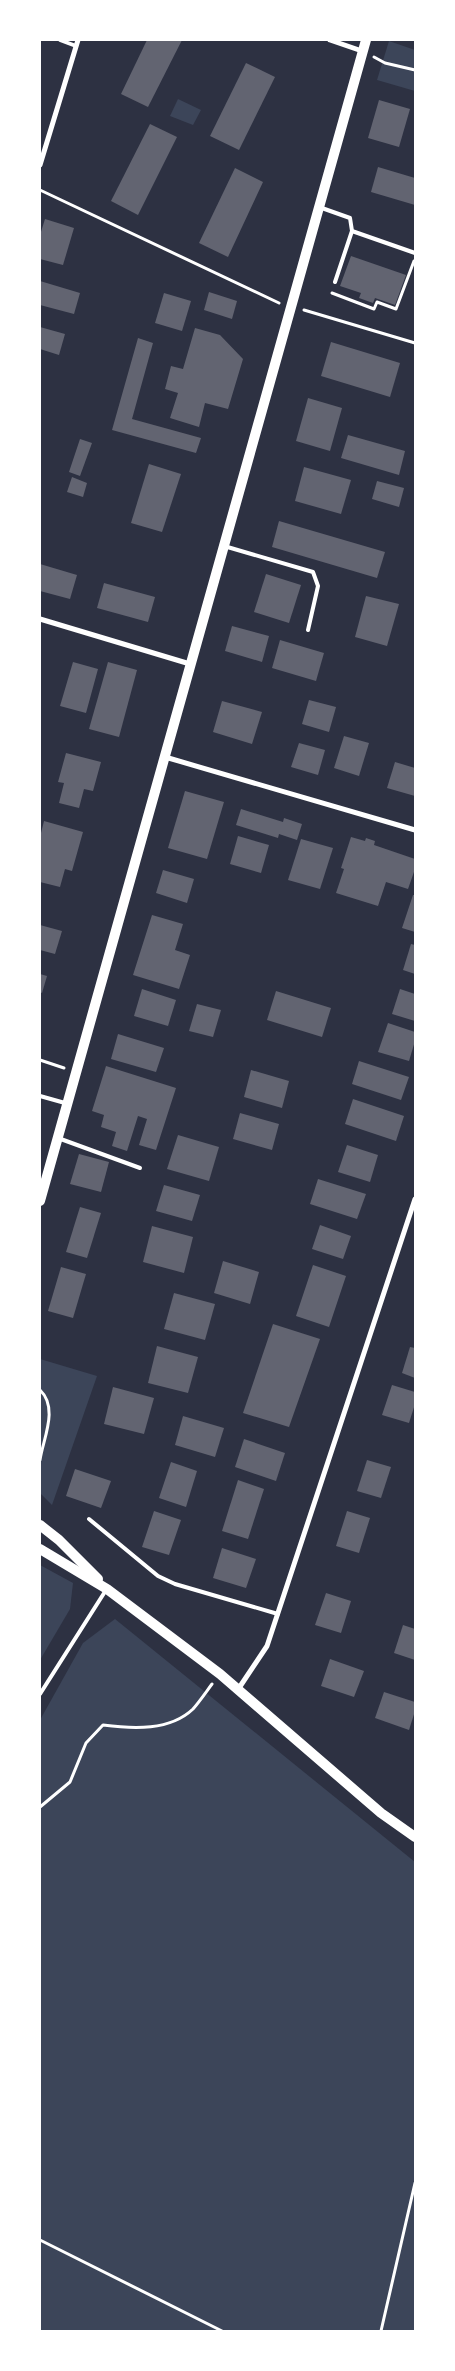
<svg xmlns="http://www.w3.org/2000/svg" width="455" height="2371" viewBox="0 0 455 2371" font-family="Ubuntu,sans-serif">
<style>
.green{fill:#3c4559}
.building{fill:#626471}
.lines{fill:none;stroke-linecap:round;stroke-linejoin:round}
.path{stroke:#fff;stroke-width:3}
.service{stroke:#fff;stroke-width:4}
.minor{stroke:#fff;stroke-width:5}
.secondary{stroke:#fff;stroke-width:10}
</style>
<rect width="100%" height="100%" fill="#2d3142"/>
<g class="green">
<path d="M389 41 415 50V91L377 80Z"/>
<path d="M178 99 201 110 193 125 170 116Z"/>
<path d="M40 1359 97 1376 52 1505 40 1493Z"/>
<path d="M40 1565 73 1583 70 1609 40 1660Z"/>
<path d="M115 1619 415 1862V2331H40V1720L83 1643Z"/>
</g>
<g class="building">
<path d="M147 40H182L148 107 121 94Z"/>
<path d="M246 63 275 77 239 150 210 136Z"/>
<path d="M379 100 410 109 399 147 368 138Z"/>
<path d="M150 124 177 137 138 215 111 201Z"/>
<path d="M378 167 415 178V205L371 192Z"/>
<path d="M235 168 263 182 228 257 199 243Z"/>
<path d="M45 219 74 228 63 265 40 259V235Z"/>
<path d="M351 256 406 275 395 305 375 298 373 303 359 298 361 293 340 286Z"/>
<path d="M40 281 80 293 74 314 40 305Z"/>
<path d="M209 292 237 301 232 319 204 310Z"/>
<path d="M164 293 191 301 182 331 155 323Z"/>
<path d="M40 327 65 334 59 355 40 349Z"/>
<path d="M195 328 220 335 243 359 228 409 205 403 199 427 170 418 178 393 165 389 171 366 183 369Z"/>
<path d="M138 338 153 343 132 419 201 438 196 453 112 430Z"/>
<path d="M331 342 400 363 390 397 321 376Z"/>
<path d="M308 398 342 408 330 451 296 441Z"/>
<path d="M348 435 405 451 399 475 341 458Z"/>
<path d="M80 439 92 443 80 476 69 472Z"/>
<path d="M149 464 181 474 162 532 131 523Z"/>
<path d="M304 467 351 480 341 514 295 501Z"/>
<path d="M72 477 87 483 83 497 67 492Z"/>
<path d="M377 481 404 488 399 507 372 499Z"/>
<path d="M279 521 385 552 377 578 272 547Z"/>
<path d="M40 564 77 575 70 599 40 591Z"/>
<path d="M266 574 301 585 289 623 254 612Z"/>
<path d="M104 583 155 597 148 622 97 608Z"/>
<path d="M366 596 399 604 387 646 355 637Z"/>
<path d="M232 626 269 636 262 662 225 651Z"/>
<path d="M280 640 324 653 316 681 272 668Z"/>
<path d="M73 662 98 669 86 713 60 706Z"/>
<path d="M108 662 137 670 119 737 89 729Z"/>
<path d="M309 700 336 707 329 732 302 724Z"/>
<path d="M222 701 262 712 252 744 213 732Z"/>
<path d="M344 736 369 743 359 776 334 768Z"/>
<path d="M299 743 325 750 318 775 291 767Z"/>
<path d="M66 753 101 762 93 791 84 789 79 808 59 803 64 783 58 782Z"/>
<path d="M395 762 415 768V796L387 788Z"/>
<path d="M185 791 224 802 207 859 168 848Z"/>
<path d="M241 809 283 822 284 818 302 824 297 840 279 834 278 838 236 825Z"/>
<path d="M44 821 83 832 72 871 65 869 60 887 40 882V837Z"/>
<path d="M238 836 269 845 261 873 230 864Z"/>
<path d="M351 837 365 841 366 838 375 841 374 845 415 859V869L408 889 386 882 378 906 336 893 344 869 341 868Z"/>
<path d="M301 839 333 848 320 889 288 880Z"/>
<path d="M163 870 194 879 187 903 156 893Z"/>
<path d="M413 895H415V932L402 928Z"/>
<path d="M152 915 183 924 175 950 190 955 179 989 133 975Z"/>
<path d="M40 925 62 931 55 954 40 950Z"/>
<path d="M411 944 415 945V974L403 970Z"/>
<path d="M40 974 47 976 42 993 40 992Z"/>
<path d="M142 989 176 1000 168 1026 134 1016Z"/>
<path d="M400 989 415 994V1021L392 1014Z"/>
<path d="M276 991 331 1008 322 1037 267 1020Z"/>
<path d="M197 1004 221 1010 213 1037 189 1031Z"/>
<path d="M388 1023 415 1032V1041L409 1061 378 1052Z"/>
<path d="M118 1034 164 1048 156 1072 111 1059Z"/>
<path d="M359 1061 409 1077 401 1100 352 1084Z"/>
<path d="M106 1066 176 1088 156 1150 139 1145 147 1119 138 1116 127 1151 112 1146 116 1132 101 1127 104 1115 92 1111Z"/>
<path d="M251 1070 289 1081 282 1108 244 1097Z"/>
<path d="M353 1099 404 1116 396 1141 345 1124Z"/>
<path d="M240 1113 279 1124 272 1150 233 1139Z"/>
<path d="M178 1135 219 1147 209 1181 167 1169Z"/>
<path d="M347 1145 378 1155 370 1182 338 1172Z"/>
<path d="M79 1154 109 1162 101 1192 70 1184Z"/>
<path d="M318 1179 366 1194 357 1219 310 1204Z"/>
<path d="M164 1185 200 1195 192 1221 156 1211Z"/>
<path d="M80 1207 101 1213 87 1258 66 1252Z"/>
<path d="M320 1225 351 1236 343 1259 312 1249Z"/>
<path d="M152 1226 193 1237 184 1273 143 1262Z"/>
<path d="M223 1261 259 1272 250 1304 214 1293Z"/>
<path d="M313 1265 346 1276 329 1327 296 1316Z"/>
<path d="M61 1267 86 1274 73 1318 48 1311Z"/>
<path d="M174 1293 215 1304 205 1340 164 1329Z"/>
<path d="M273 1324 320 1339 289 1427 243 1413Z"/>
<path d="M157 1346 198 1357 188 1393 148 1383Z"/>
<path d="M410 1347 415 1348V1378L402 1373Z"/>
<path d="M392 1385 415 1392V1404L409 1423 382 1415Z"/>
<path d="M113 1387 154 1398 144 1434 104 1424Z"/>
<path d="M183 1416 224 1428 215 1457 175 1445Z"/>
<path d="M244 1439 285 1453 276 1481 235 1467Z"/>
<path d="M367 1460 391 1467 381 1498 357 1491Z"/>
<path d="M171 1462 197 1471 186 1507 159 1498Z"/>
<path d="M75 1469 111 1481 101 1508 66 1496Z"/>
<path d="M238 1480 264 1489 248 1539 222 1531Z"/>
<path d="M154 1511 181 1520 169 1555 142 1547Z"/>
<path d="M347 1511 370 1518 359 1553 336 1546Z"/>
<path d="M222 1548 256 1559 246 1588 213 1578Z"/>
<path d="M326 1593 351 1601 341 1633 315 1625Z"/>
<path d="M403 1625 415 1629V1660L394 1653Z"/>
<path d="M330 1659 364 1671 354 1697 321 1686Z"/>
<path d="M384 1692 415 1702V1711L409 1730 375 1718Z"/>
</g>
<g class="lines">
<g class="path">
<path d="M374 57 385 63 415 70"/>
<path d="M40 190 279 303"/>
<path d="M332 293 374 309 377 302 396 309 414 261"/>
<path d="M304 310 415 343"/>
<path d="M40 1060 64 1068"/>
<path d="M40 1390C59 1408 43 1439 40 1460"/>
<path d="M40 1807 70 1782 86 1743 103 1725C133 1729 170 1731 193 1709 200 1701 206 1692 212 1684"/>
<path d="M40 2240 222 2331"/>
<path d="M381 2331 415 2183"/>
</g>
<g class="service">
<path d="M60 40 76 46"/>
<path d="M319 207 350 218 352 231 415 253"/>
<path d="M335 282 352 231"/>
<path d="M224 546 313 572 318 586 308 630"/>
<path d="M40 1096 65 1103"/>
<path d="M58 1138 140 1168"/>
<path d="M89 1519 158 1576 175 1584 278 1614"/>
<path d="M40 1694 106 1590"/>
</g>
<g class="minor">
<path d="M330 40 362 51"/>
<path d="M40 165 78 40"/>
<path d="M40 619 190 664"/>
<path d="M165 757 415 830"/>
<path d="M239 1688 267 1646 415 1199"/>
</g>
<g class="secondary">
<path d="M40 1201 366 40"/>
<path d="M40 1525 59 1540 98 1579"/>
<path d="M40 1549 107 1589 220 1674 381 1813 415 1837"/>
</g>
</g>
<rect width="455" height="2371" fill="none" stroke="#ffffff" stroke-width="82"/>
</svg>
